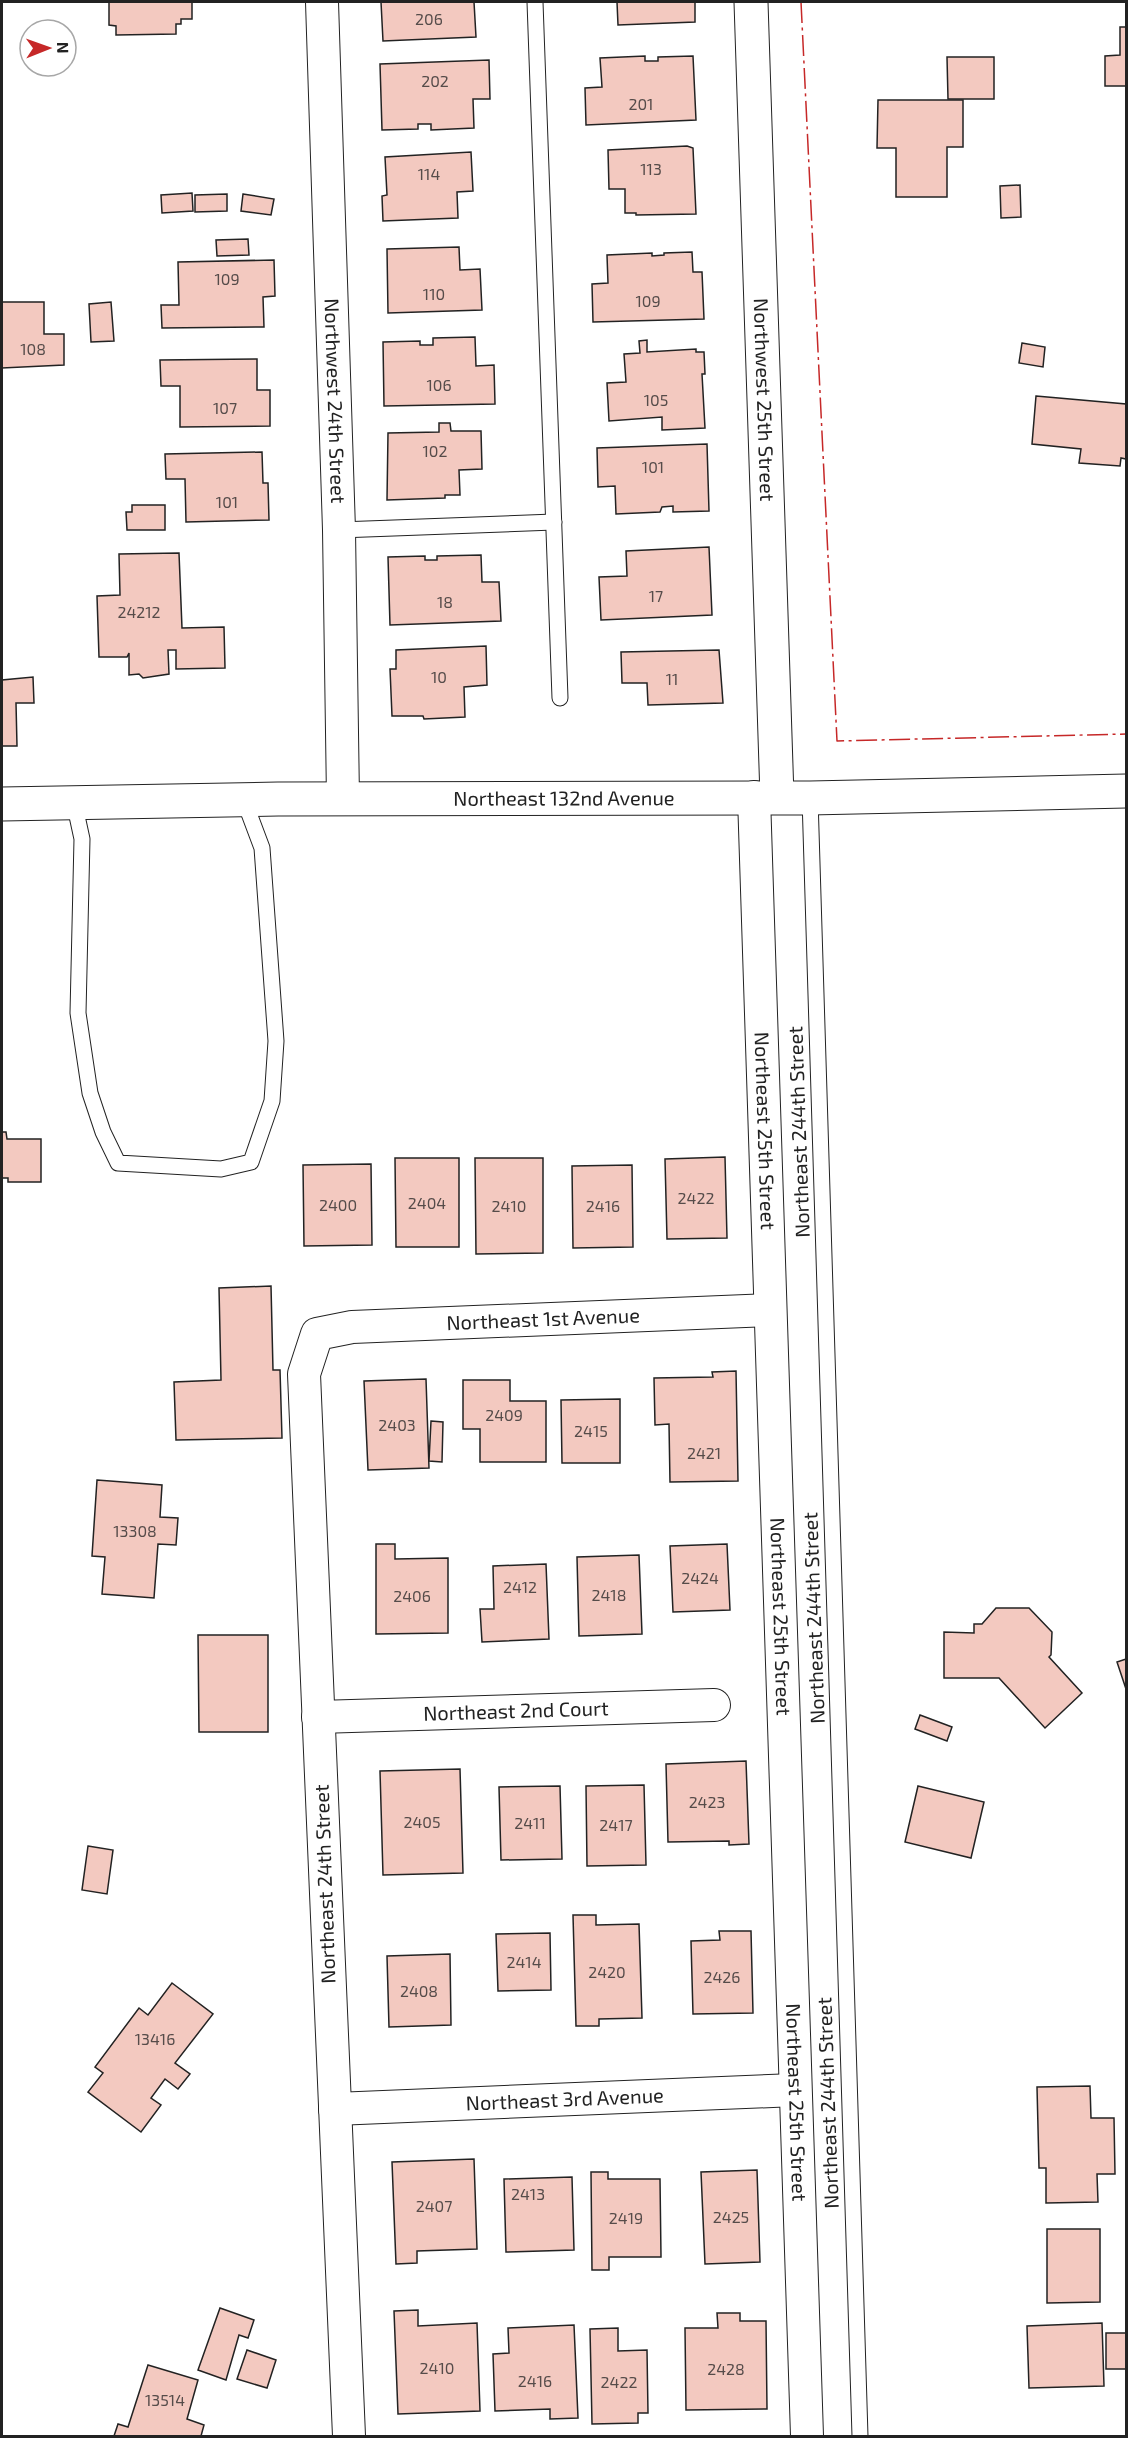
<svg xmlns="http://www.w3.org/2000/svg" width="1128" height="2438" viewBox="0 0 1128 2438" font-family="'Exo 2',sans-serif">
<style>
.building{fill:#f3c9c0;stroke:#222;stroke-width:1.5}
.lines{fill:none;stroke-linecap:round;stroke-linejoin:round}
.lane-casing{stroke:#222;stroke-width:17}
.street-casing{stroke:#222;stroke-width:34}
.secondary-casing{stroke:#222;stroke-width:35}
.lane{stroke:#fff;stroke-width:15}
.street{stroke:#fff;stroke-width:32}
.secondary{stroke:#fff;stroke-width:33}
.power{stroke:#c62828;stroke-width:1.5;stroke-dasharray:21 4.5 3 4.5;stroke-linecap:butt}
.labels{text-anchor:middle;stroke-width:4.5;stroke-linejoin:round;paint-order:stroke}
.number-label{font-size:16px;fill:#564c4a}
.street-label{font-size:20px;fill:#222;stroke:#fff}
</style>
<rect width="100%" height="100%" fill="#fff"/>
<g class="building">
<path d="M109 2H192V19H181V24H176V34L116 35V26L109 25Z"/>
<path d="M381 2H474L476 37 383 41Z"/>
<path d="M617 2H695V22L618 25Z"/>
<path d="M1120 27H1126V86H1105V56L1120 55Z"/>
<path d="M645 56V61H658V57L693 56 696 120 586 125 585 88 602 87 600 58Z"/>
<path d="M947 57H994V99H948Z"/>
<path d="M489 60 490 99H473L474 128 431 130V124H418V129L382 130 380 64Z"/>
<path d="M878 100H963V147H947V197H896V148H877Z"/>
<path d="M687 146 693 148 696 214 636 215V213H625V189H609L608 150Z"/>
<path d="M471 152 473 191 457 192 458 218 383 221 382 196 387 195 385 157Z"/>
<path d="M1020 185 1021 217 1001 218 1000 186Z"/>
<path d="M192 193 193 211 162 213 161 195Z"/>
<path d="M227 194V211L195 212V195Z"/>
<path d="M243 194 274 199 271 215 241 211Z"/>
<path d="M248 239 249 255 217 256 216 240Z"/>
<path d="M459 247 460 270 480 269 482 310 388 313 387 249Z"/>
<path d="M692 252 693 272H702L704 319 593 322 592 284 608 283 607 255 652 253V256L664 255V253Z"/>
<path d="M274 260 275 296 263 297 264 327 162 328 161 305H179L178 262Z"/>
<path d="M2 302H44V334H64V365L2 368Z"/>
<path d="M111 302 114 341 91 342 89 304Z"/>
<path d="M475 337 476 366 494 365 495 404 384 406 383 342 420 341V345H433V338Z"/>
<path d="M647 340V352L696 349V352H704L705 374H702L705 428 662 430V417L609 421 607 383 626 382 624 354 640 353 639 341Z"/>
<path d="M1022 343 1045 347 1043 367 1019 363Z"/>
<path d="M257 359V390H270V426L180 427V386H161L160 360Z"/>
<path d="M1036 396 1126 404V459L1121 458 1120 466 1079 463 1081 449 1032 444Z"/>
<path d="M439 423H450L451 431H481L482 469 459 470 460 495H445V498L387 500 388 433 439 432Z"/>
<path d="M707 444 709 511 673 512V506L662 507 660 512 616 514 615 486 598 487 597 448Z"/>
<path d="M262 452 263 483H268L269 520 186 522 185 479H166L165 454Z"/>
<path d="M132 505H165V530H127L126 512H132Z"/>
<path d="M709 547 712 615 601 620 599 577 627 576 626 551Z"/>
<path d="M179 553 182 628 224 627 225 668 176 669V650H168L169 674 143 678 139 674 129 675V653L127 657H99L97 596 120 595 119 554Z"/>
<path d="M481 555 482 582H499L501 621 390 625 388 557 425 556V560H437V556Z"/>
<path d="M486 646 487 685 464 687 465 717 424 719 423 716H392L390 669H396V650Z"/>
<path d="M719 650 723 703 648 705 647 683H622L621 652Z"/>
<path d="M33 677 34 703H16L17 746H2V680Z"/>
<path d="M2 1132H6L7 1139H41V1182H8V1178H2Z"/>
<path d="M725 1157 727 1238 667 1239 665 1159Z"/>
<path d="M395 1158H459V1247H396Z"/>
<path d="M475 1158H543V1253L476 1254Z"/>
<path d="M371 1164 372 1245 304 1246 303 1165Z"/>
<path d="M632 1165 633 1247 573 1248 572 1166Z"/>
<path d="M271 1286 273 1370H280L282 1438 176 1440 174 1382 221 1380 219 1288Z"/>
<path d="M736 1371 738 1481 670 1482 669 1424 655 1425 654 1378 713 1377 712 1372Z"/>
<path d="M426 1379 429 1468 368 1470 364 1381Z"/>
<path d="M463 1380H510V1401H546V1462H480V1429H463Z"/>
<path d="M620 1399V1463H562L561 1400Z"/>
<path d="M431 1421 443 1422 442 1462 429 1461Z"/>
<path d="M97 1480 162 1485 160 1517 178 1518 176 1545 158 1544 154 1598 102 1594 105 1557 92 1556Z"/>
<path d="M376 1544H395V1559L448 1558V1633L376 1634Z"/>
<path d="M727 1544 730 1610 673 1612 670 1546Z"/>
<path d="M639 1555 642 1634 579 1636 577 1557Z"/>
<path d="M546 1564 549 1639 482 1642 480 1609H494L493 1566Z"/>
<path d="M996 1608H1029L1052 1632 1051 1655 1049 1657 1082 1693 1045 1728 999 1678H944V1632L974 1633V1624H982Z"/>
<path d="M198 1635H268V1732H199Z"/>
<path d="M1126 1659V1689L1117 1662Z"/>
<path d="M920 1715 952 1727 947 1741 915 1729Z"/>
<path d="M746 1761 749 1844 729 1845V1841L668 1842 666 1764Z"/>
<path d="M460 1769 463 1873 383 1875 380 1771Z"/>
<path d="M644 1785 646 1865 587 1866 586 1786Z"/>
<path d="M560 1786 562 1859 501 1860 499 1787Z"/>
<path d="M918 1786 984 1802 971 1858 905 1842Z"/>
<path d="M88 1846 113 1850 107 1894 82 1890Z"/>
<path d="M573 1915H596V1925L639 1924 642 2018 599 2019V2026H576Z"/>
<path d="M719 1931H751L753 2013 693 2014 691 1941 720 1940Z"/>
<path d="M550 1933 551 1990 498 1991 496 1934Z"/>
<path d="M450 1954 451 2025 389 2027 387 1956Z"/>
<path d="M172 1983 213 2014 175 2063 190 2074 178 2089 165 2079 151 2098 161 2105 141 2132 88 2092 103 2073 95 2067 139 2008 148 2015Z"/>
<path d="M1090 2086 1091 2118H1114L1115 2174H1097L1098 2202 1046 2203V2168H1039L1037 2087Z"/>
<path d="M474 2159 477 2249 417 2251V2263L396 2264 392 2162Z"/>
<path d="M757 2170 760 2262 705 2264 701 2172Z"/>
<path d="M591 2172H608V2179H660L661 2257H609V2270H592Z"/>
<path d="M572 2177 574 2250 506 2252 504 2179Z"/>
<path d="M1047 2229H1100V2302L1047 2303Z"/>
<path d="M220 2308 254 2320 248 2338 239 2335 226 2380 198 2370Z"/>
<path d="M418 2310V2326L477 2323 480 2411 398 2414 394 2311Z"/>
<path d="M717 2313H740V2321H766L767 2409 686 2410 685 2328H718Z"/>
<path d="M1102 2323 1104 2386 1029 2388 1027 2326Z"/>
<path d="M574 2325 578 2418 550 2419V2409L495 2411 493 2354 509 2353 508 2328Z"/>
<path d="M618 2328V2351L647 2350 648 2413H638V2423L592 2424 590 2329Z"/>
<rect x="1106" y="2333" width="20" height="36"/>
<path d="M247 2350 276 2360 267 2388 237 2379Z"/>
<path d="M148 2365 198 2380 187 2419 204 2425 201 2436H114L118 2424 128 2427Z"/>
</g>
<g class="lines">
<defs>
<g id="lane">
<path d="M535 2 560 698"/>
<path d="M339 530 554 522"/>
<path d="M810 798 860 2436"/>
<path d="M74 802 82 839 78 1013 90 1093 103 1132 118 1163 221 1169 251 1162 272 1101 276 1041 262 848 244 800"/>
</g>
<g id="street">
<path id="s1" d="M322 2 339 530 343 799"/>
<path id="s2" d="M754 797 807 2436"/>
<path id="s3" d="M318 1717 714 1705"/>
<path id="s4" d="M335 2109 795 2090"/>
<path id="s5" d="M349 2436 304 1374 317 1334 352 1327 770 1310"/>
</g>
<g id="secondary">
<path id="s6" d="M751 2 777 797"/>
<path id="s7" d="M2 804 278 799 810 798 1126 791"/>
</g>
</defs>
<use href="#lane" class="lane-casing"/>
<use href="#street" class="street-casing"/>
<use href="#secondary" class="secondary-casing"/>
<use href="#lane" class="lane"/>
<use href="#street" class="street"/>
<use href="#secondary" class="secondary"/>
<path class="power" d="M801 2 837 741 1126 734"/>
</g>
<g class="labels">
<g class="number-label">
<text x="429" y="25">206</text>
<text x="435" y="87">202</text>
<text x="641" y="110">201</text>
<text x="651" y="175">113</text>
<text x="429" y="180">114</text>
<text x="227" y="285">109</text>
<text x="434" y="300">110</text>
<text x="648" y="307">109</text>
<text x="33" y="355">108</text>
<text x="439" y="391">106</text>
<text x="656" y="406">105</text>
<text x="225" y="414">107</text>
<text x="435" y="457">102</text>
<text x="653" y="473">101</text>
<text x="227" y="508">101</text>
<text x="656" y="602">17</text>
<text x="445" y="608">18</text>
<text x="139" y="618">24212</text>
<text x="439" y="683">10</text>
<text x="672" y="685">11</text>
<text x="696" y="1204">2422</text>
<text x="427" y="1209">2404</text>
<text x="338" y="1211">2400</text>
<text x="509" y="1212">2410</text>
<text x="603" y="1212">2416</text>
<text x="504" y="1421">2409</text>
<text x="397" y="1431">2403</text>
<text x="591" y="1437">2415</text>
<text x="704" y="1459">2421</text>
<text x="135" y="1537">13308</text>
<text x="700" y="1584">2424</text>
<text x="520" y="1593">2412</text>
<text x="609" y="1601">2418</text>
<text x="412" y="1602">2406</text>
<text x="707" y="1808">2423</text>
<text x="422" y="1828">2405</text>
<text x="530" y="1829">2411</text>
<text x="616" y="1831">2417</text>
<text x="524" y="1968">2414</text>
<text x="607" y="1978">2420</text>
<text x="722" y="1983">2426</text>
<text x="419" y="1997">2408</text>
<text x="155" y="2045">13416</text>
<text x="528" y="2200">2413</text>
<text x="434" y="2212">2407</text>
<text x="731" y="2223">2425</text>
<text x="626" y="2224">2419</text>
<text x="437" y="2374">2410</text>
<text x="726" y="2375">2428</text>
<text x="535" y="2387">2416</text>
<text x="619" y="2388">2422</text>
<text x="165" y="2406">13514</text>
</g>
<g class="street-label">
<text dy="7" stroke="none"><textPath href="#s6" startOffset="398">Northwest 25th Street</textPath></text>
<text dy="7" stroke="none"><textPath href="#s1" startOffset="399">Northwest 24th Street</textPath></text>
<text dy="7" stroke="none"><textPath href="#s7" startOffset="562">Northeast 132nd Avenue</textPath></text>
<text dy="7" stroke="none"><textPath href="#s2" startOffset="334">Northeast 25th Street</textPath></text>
<text transform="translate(799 1132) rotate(-92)" y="7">Northeast 244th Street</text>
<text dy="7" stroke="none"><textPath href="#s5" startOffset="1332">Northeast 1st Avenue</textPath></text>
<text dy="7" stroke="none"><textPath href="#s2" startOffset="820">Northeast 25th Street</textPath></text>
<text transform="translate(814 1618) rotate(-92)" y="7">Northeast 244th Street</text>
<text dy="7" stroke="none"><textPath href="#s3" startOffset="198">Northeast 2nd Court</textPath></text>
<text transform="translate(325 1884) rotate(-92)" y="7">Northeast 24th Street</text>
<text dy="7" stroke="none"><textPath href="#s4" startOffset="230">Northeast 3rd Avenue</textPath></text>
<text dy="7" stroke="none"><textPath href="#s2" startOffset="1306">Northeast 25th Street</textPath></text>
<text transform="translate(828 2103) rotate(-92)" y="7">Northeast 244th Street</text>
</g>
</g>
<rect width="1128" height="2438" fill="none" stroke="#222222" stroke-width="6"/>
<g transform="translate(48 48) rotate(89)"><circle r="28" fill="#ffffff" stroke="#a7a7a7" stroke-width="1.5"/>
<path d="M0-4.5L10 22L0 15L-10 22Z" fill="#c62828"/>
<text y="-9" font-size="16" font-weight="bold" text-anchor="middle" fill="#222222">N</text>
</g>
</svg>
